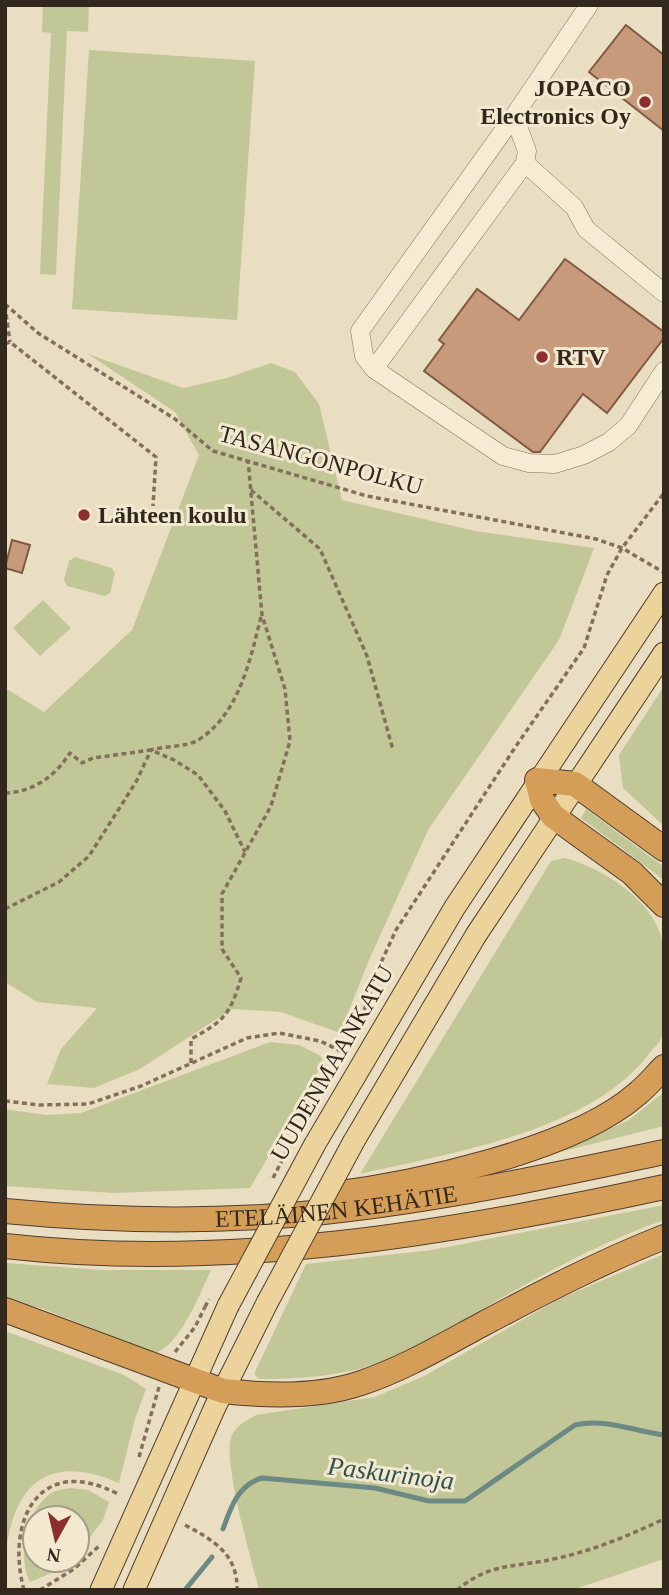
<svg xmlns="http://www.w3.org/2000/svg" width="669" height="1595" viewBox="0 0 669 1595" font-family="'Times New Roman',serif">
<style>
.green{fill:#c1c797}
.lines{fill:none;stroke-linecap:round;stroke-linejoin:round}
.stream{stroke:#6c8a83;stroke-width:5}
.building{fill:#c69a7a;stroke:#805b42;stroke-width:2}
.minor-casing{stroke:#82705a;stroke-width:19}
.major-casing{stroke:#503e2e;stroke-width:23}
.highway-casing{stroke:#503e2e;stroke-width:26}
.path{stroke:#82705a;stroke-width:3.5;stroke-dasharray:5 3.5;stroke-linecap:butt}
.minor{stroke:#f6ecd4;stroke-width:18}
.major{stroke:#ebd39b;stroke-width:21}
.highway{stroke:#d49e58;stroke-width:24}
.major-bridge-casing{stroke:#503e2e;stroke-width:23;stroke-linecap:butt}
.path-bridge{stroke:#82705a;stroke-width:3.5;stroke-dasharray:5 3.5;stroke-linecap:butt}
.major-bridge{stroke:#ebd39b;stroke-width:21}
.poi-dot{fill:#8d2f2f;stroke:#f2e9d0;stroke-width:2.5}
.labels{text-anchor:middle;stroke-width:6;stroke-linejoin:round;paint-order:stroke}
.poi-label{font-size:24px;font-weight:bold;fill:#33281d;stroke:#f2e9d0;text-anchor:start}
.street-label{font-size:24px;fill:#33281d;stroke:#f2e9d0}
.water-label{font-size:26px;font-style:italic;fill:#2e5250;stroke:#f2e9d0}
</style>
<rect width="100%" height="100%" fill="#eadec2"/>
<g class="green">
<path d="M43 5H89L88 32 67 31 56 275 40 274 51 33 42 32Z"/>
<path d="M89 50 255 61 237 320 72 309Z"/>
<path d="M88 354 183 388 227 378 271 363 295 372 319 404 342 500 475 531 594 548 559 640 428 830 369 960 340 1033 281 1012 232 1009 140 1069 94 1088 47 1084 61 1049 97 1008 37 1002 5 982V688L44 712 132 630 199 455 175 412Z"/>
<path d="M75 557 112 568 115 573 110 593 105 596 67 586 64 580 69 561Z"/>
<path d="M43 600 71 628 40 656 13 628Z"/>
<path d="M664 686V826L623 788 619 755Z"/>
<path d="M586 809 664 867V880L581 818Z"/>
<path d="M564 858C605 868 664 906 664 954 664 974 668 1016 664 1033 662 1040 653 1049 648 1055 589 1132 450 1153 360 1174L551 861Z"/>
<path d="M270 1042 299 1045 321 1056 323 1063 250 1188 113 1193 5 1186V1109L46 1115 81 1113Z"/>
<path d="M664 1092V1126L556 1153 629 1120Z"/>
<path d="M664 1205V1220C601 1242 543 1274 486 1307 448 1328 407 1355 366 1367 330 1377 296 1379 259 1379L254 1374 306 1264 432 1250Z"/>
<path d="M664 1254V1559L572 1590H259C252 1562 221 1457 232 1435 237 1425 246 1421 256 1415L375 1397 424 1376 559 1299Z"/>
<path d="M5 1263 101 1270H211C200 1293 180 1346 155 1353L43 1309 5 1299Z"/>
<path d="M5 1331 124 1375 146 1389 135 1419 119 1483C44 1450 10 1489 5 1564Z"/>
<path d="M71 1488 88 1490 109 1502 103 1520 77 1554V1518H35V1560H70L58 1570 30 1582C17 1557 26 1511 50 1494 55 1490 65 1489 71 1488Z"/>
</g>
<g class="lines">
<g class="stream">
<path d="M223 1529C231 1507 238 1485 262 1478L375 1488 429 1501H465L575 1425C605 1418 634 1431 664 1435"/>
<path d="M185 1590 212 1557"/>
</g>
</g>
<g class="building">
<path d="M626 25 664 55V131L589 72Z"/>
<path d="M565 259 664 332V338L607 413 583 394 540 452H533L424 371 444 344 439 340 477 289 519 320Z"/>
<path d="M12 540 30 545 22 573 5 568Z"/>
</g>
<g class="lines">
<defs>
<g id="minor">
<path d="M514 116 589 5"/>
<path d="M664 293 586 229 574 207 525 163 527 151 514 116 360 331 364 356 374 369 503 456 529 463 555 464 584 455 609 442 628 426 664 371"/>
<path d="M374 369 525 163"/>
</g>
<g id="major">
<path d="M354 1141 476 935 664 653"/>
<path d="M315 1144 455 907 664 593"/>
<path d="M101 1590 228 1306"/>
<path d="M134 1590 215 1407 267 1303"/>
</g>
<g id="highway">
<path d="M664 849 575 784 537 780 542 800 553 816 632 873 664 905"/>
<path d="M327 1195C413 1184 572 1151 637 1094 647 1086 655 1076 664 1067"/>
<path id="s1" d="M5 1211C110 1221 219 1223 324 1212 438 1200 551 1176 664 1152"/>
<path d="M5 1246C227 1271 447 1234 664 1187"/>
<path d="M5 1310 223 1391C267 1396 318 1398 361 1383 403 1369 442 1346 481 1325 541 1293 601 1262 664 1237"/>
</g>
</defs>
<use href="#minor" class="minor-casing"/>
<use href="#major" class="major-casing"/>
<use href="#highway" class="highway-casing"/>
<g class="path">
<path d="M5 304 38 333 175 419 213 451 367 496 596 539 622 548 663 572"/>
<path d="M5 306 10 342"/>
<path d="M5 344 10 342 156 457 153 506"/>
<path d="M251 490 320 549 367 656 393 750"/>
<path d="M5 793C34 792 55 776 70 753L82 763 93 758 151 750 174 760 198 775 225 811 245 852"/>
<path d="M5 909 59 882 89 856 136 782 151 750C165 746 187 747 198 740 239 715 250 660 261 617"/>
<path d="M356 1034 379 967 396 930 516 746 584 648 607 575 622 548 664 493"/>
<path d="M191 1063V1039C224 1021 230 1015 241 978L222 949V894L271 806 290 741 285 689 262 615 248 460"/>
<path d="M5 1101 39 1105 88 1104 141 1086 247 1038 279 1033 320 1041 347 1054"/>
<path d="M175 1352 195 1327 205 1307"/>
<path d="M139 1457 159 1387"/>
<path d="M185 1525C213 1540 238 1554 237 1590"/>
<path d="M24 1590C5 1520 40 1453 118 1494"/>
<path d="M40 1590 74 1569 99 1546"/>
<path d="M457 1590C492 1561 517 1568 558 1558 595 1550 630 1535 664 1519"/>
</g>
<use href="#minor" class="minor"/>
<use href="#major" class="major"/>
<use href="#highway" class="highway"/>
<defs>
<g id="major-bridge">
<path d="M267 1303 354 1141"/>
<path d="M228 1306 315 1144"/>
</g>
</defs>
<use href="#major-bridge" class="major-bridge-casing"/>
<g class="path-bridge">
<path d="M273 1178 290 1145"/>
<path d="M205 1307 209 1299"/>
</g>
<use href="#major-bridge" class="major-bridge"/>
</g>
<g class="poi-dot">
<circle cx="645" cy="102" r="7"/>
<circle cx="542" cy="357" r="7"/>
<circle cx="84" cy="515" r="7"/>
</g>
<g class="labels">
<g class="poi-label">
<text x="631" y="96" text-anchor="end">JOPACO<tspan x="631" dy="28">Electronics Oy</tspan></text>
<text x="556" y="365">RTV</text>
<text x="98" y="523">Lähteen koulu</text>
</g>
<g class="street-label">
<text transform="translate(321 460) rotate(15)" y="8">TASANGONPOLKU</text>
<text transform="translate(332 1063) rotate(-60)" y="8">UUDENMAANKATU</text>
<text dy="8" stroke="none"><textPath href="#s1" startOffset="332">ETELÄINEN KEHÄTIE</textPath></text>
</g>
<g class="water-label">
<text transform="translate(391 1473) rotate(7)" y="9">Paskurinoja</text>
</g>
</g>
<rect width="669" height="1595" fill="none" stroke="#33281d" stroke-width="14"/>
<g transform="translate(56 1539) rotate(188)"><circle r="33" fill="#f2e9d0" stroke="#a69c88" stroke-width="2"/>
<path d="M0-5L12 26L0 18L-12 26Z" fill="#8d2f2f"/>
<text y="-10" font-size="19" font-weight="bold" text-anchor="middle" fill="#33281d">N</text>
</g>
</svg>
